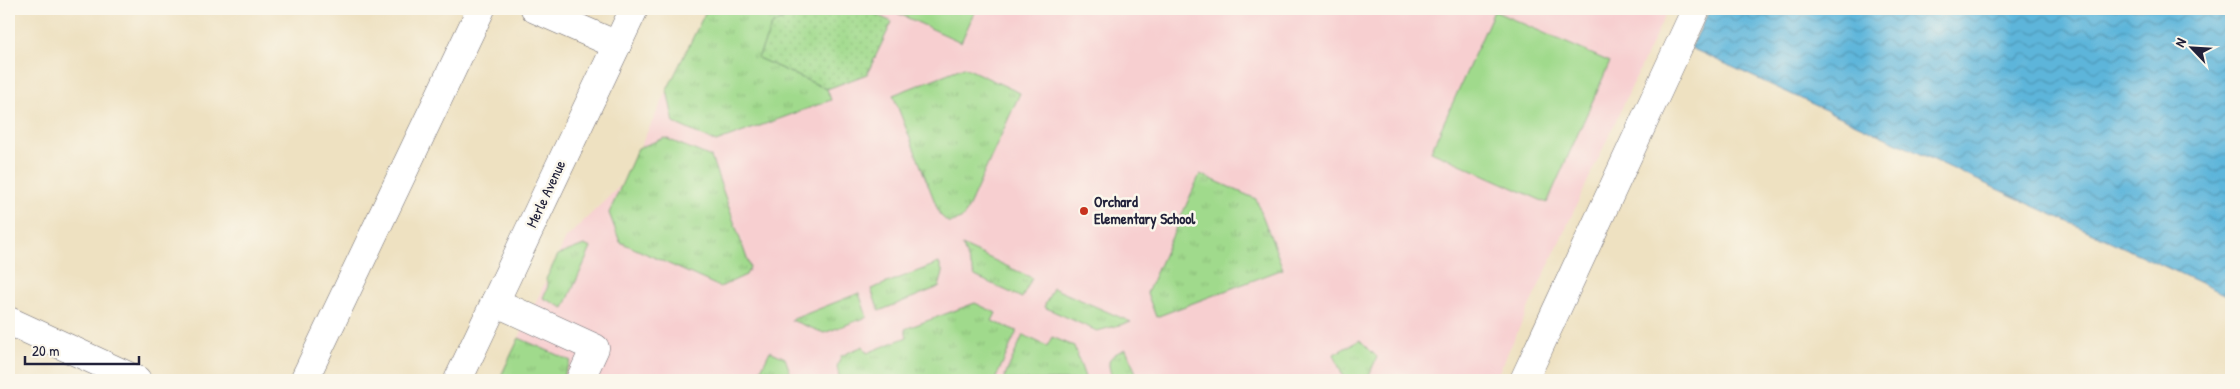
<svg xmlns="http://www.w3.org/2000/svg" width="2240" height="389" viewBox="0 0 2240 389" font-family="'Patrick Hand',sans-serif">
<style>
.built{fill:#f7cfd0}
.grass{fill:url(#grass-tufts);stroke:#617e64}
.park{fill:url(#park-dots);stroke:#617e64}
.pitch{fill:#a0da8c;stroke:#617e64}
.water{fill:url(#water-waves);stroke:#406c8a}
.lines{fill:none;stroke-linecap:round;stroke-linejoin:round}
.minor-casing{stroke:#69656a;stroke-width:29}
.minor{stroke:#fff;stroke-width:28}
.poi-dot{fill:#c8321e;stroke:#fbf7ec;stroke-width:2}
.labels{text-anchor:middle;stroke-width:5;stroke-linejoin:round;paint-order:stroke}
.street-label{font-size:15px;fill:#22223b;stroke:#fbf7ec}
.poi-label{font-size:15px;font-weight:bold;fill:#22223b;stroke:#fbf7ec;text-anchor:start}
</style>
<defs>
<pattern id="grass-tufts" width="24" height="20" patternUnits="userSpaceOnUse" patternTransform="scale(1.25)"><rect width="24" height="20" fill="#a0da8c"/><path d="M3 7l-1-3M5 7V3M7 7l1-3M15 17l-1-3M17 17v-4M19 17l1-3" fill="none" stroke="#8abb7a"/></pattern>
<pattern id="park-dots" width="8" height="8" patternUnits="userSpaceOnUse" patternTransform="scale(1.25)"><rect width="8" height="8" fill="#a0da8c"/><path d="M2 2h.1M6 6h.1" fill="none" stroke="#8abb7a" stroke-width="1.8" stroke-linecap="round"/></pattern>
<pattern id="water-waves" width="16" height="10" patternUnits="userSpaceOnUse" patternTransform="scale(1.25)"><rect width="16" height="10" fill="#5db5da"/><path d="M0 5q4-4 8 0t8 0" fill="none" stroke="#4c93b2"/></pattern>
</defs>
<rect width="100%" height="100%" fill="#fbf7ec"/>
<filter id="ink" filterUnits="userSpaceOnUse"><feTurbulence type="fractalNoise" baseFrequency=".02" numOctaves="2"/><feDisplacementMap in="SourceGraphic" scale="10" xChannelSelector="R" yChannelSelector="G"/><feConvolveMatrix kernelMatrix="1 2 1 2 8 2 1 2 1" color-interpolation-filters="sRGB"/></filter>
<filter id="wash" filterUnits="userSpaceOnUse"><feTurbulence type="fractalNoise" baseFrequency=".0096" numOctaves="4" result="noise"/><feDisplacementMap in="SourceGraphic" scale="20" xChannelSelector="R" yChannelSelector="G"/><feGaussianBlur stdDeviation="1.12" result="paint"/><feColorMatrix in="noise" values="0 0 0 0 0 0 0 0 0 0 0 0 0 0 0 0 0 1.4 0 .05"/><feComposite in="paint" operator="in"/></filter>
<g filter="url(#wash)">
<rect width="100%" height="100%" fill="#eee1c1"/>
<path class="built" d="M707 9H1668L1495 380H499L566 238 622 184Z"/>
<g class="grass">
<path d="M707 9H799L772 25 758 58 827 89 831 100 716 142 674 123 667 90Z"/>
<path d="M964 67 1020 93 966 213 961 219 949 223 940 215 893 95Z"/>
<path d="M665 138 711 157 750 267 746 275 720 287 620 242 609 213 638 148Z"/>
<path d="M1200 174 1256 199 1283 269 1156 317 1147 293Z"/>
<path d="M584 245 591 248 564 308 543 298 548 286 546 279 558 255Z"/>
<path d="M962 245 1032 278 1022 298 975 276Z"/>
<path d="M939 263 943 273 939 287 879 311 871 289Z"/>
<path d="M1053 288 1131 322 1097 331 1044 307Z"/>
<path d="M859 293 867 317 824 333 791 320Z"/>
<path d="M975 303 996 313 992 321 1017 331 995 380H840L837 367 841 356 863 346 867 353 907 337 905 329Z"/>
<path d="M1023 335 1047 346 1052 337 1074 346 1086 380H1003Z"/>
<path d="M519 338 571 361 561 380H499Z"/>
<path d="M1360 340 1377 357 1367 380H1344L1334 354Z"/>
<path d="M1126 349 1139 380H1113C1106 361 1107 356 1126 349Z"/>
<path d="M770 351 785 358 793 380H756Z"/>
</g>
<path class="park" d="M800 9H864L892 22 867 74 827 89 758 58 772 25Z"/>
<g class="pitch">
<path d="M888 9H976L961 42Z"/>
<path d="M1494 11 1610 62 1547 203 1431 151Z"/>
</g>
<path class="water" d="M1710 9H2231V297L1691 48Z"/>
</g>
<g filter="url(#ink)">
<g class="lines">
<defs>
<g id="minor">
<path d="M535 9 617 45"/>
<path d="M495 302 595 348 580 380"/>
<path d="M9 321 137 380"/>
<path d="M304 380 481 9"/>
<path d="M458 380 634 9"/>
<path d="M1524 380 1696 9"/>
</g>
</defs>
<use href="#minor" class="minor-casing"/>
<use href="#minor" class="minor"/>
</g>
</g>
<circle class="poi-dot" cx="1084" cy="211" r="5"/>
<g class="labels">
<g class="street-label">
<text transform="translate(546 194) rotate(-65)" y="5">Merle Avenue</text>
</g>
<g class="poi-label">
<text x="1094" y="207">Orchard<tspan x="1094" dy="17">Elementary School</tspan></text>
</g>
</g>
<rect width="2240" height="389" fill="none" stroke="#fbf7ec" stroke-width="30"/>
<g transform="translate(2192 48) rotate(295)" stroke="#fbf7ec" stroke-width="4" paint-order="stroke">
<path d="M0-4L9 19L0 12L-9 19Z" fill="#22223b"/>
<text y="-8" font-size="14" font-weight="bold" text-anchor="middle" fill="#22223b">N</text>
</g>
<path d="M25 356v8h114v-8" fill="none" stroke="#22223b" stroke-width="2.5"/>
<text x="32" y="356" font-size="15" fill="#22223b" stroke="#fbf7ec" stroke-width="4" paint-order="stroke">20 m</text>
</svg>
